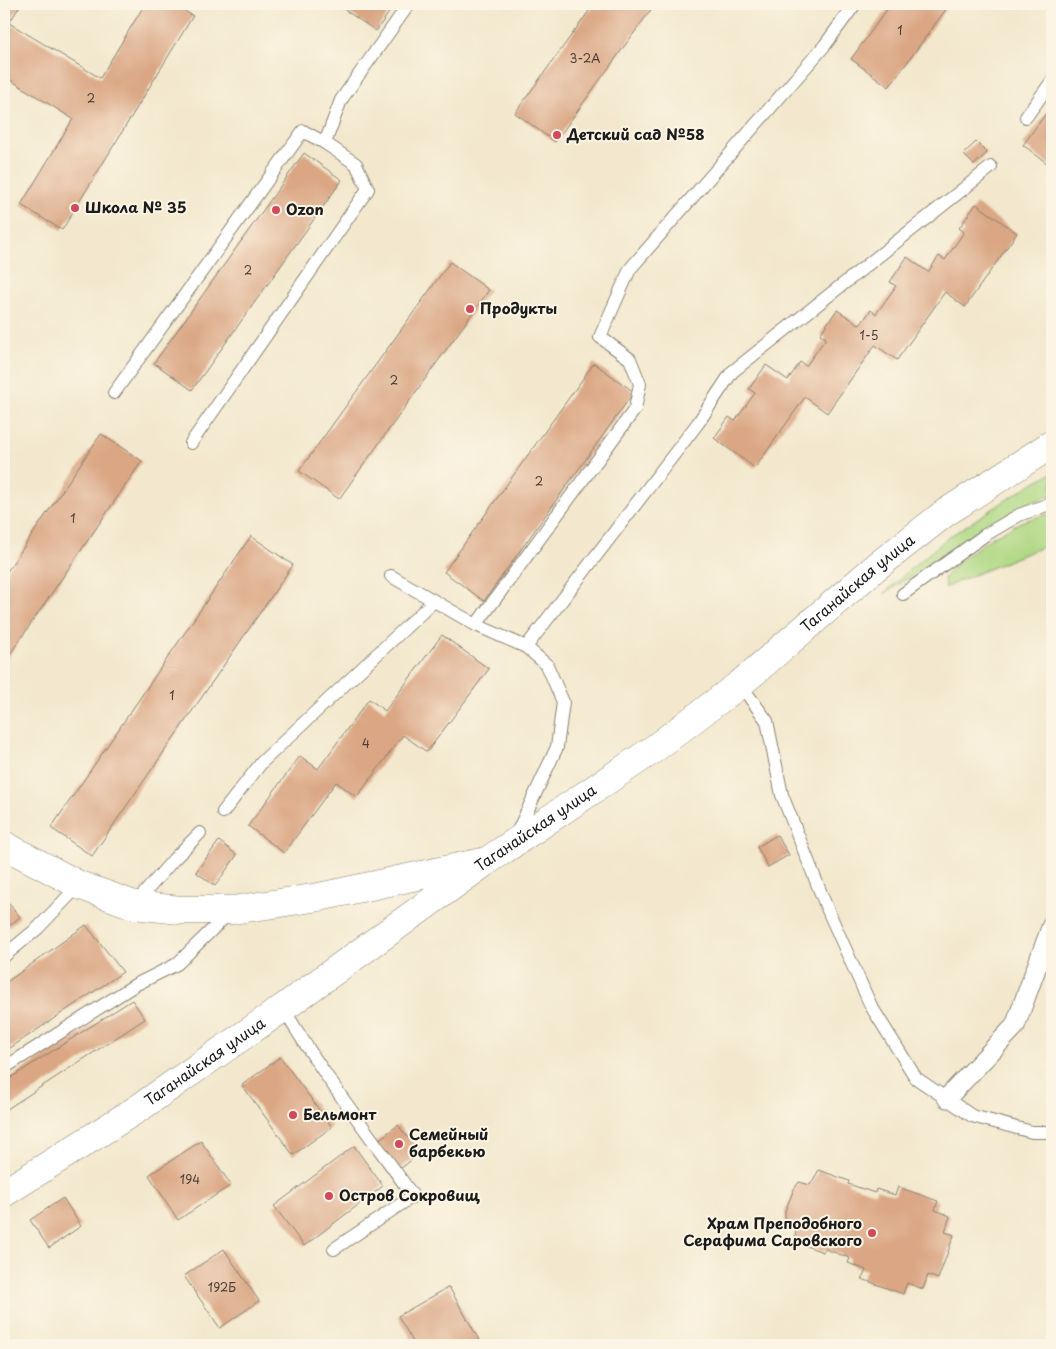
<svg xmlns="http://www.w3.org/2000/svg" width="1056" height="1349" viewBox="0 0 1056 1349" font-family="'Playpen Sans',sans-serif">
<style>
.green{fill:#afd883;stroke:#667a50}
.building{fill:#daa683}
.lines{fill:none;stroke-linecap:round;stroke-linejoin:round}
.service-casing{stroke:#888274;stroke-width:14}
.pedestrian-casing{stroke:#888274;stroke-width:21}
.tertiary-casing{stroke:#888274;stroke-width:29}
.secondary-casing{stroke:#888274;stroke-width:29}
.service{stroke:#fff;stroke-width:12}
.pedestrian{stroke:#fff;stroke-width:19}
.tertiary{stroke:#fff;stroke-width:28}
.secondary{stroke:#fff;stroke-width:28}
.poi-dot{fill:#d1495b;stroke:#fcf5e5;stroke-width:2}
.labels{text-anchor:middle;stroke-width:4;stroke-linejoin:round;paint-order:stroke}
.number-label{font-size:12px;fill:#4c3e36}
.poi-label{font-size:15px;font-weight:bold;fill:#1c1c1c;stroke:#fcf5e5;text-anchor:start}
.street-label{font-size:15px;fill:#1c1c1c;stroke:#fcf5e5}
</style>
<rect width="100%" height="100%" fill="#fcf5e5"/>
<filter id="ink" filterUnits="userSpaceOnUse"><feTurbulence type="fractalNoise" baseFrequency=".02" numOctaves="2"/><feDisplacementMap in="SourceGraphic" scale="10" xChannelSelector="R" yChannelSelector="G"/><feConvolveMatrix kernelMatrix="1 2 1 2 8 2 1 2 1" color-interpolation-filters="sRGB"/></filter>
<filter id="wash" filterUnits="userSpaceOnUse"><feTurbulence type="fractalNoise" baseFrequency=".0096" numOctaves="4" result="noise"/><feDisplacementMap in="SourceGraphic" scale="20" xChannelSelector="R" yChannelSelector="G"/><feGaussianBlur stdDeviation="1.12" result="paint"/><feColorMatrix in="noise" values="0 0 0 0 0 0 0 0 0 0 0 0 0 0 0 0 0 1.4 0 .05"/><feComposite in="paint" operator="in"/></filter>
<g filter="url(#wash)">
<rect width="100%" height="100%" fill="#f3e8cd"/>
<g class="green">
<path d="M1052 473V495L1025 505 970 537 884 594 908 571 950 536 1036 481Z"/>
<path d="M1052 513V543L959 581 945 588 944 578 958 562 992 537 1023 521Z"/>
</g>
<g id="blocks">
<g class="building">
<path d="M4 4H21L9 23 100 78 145 4H173L193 16 62 230 21 205 73 119 4 76Z"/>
<path d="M336 4H395L376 31Z"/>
<path d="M594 4H655L555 142 515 113Z"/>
<path d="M891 4H950L889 87 851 59Z"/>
<path d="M1052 105V167L1023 145Z"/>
<path d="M976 142 987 153 974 165 963 154Z"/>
<path d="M304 153 342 180 192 390 154 363Z"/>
<path d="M976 204 1017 233 965 307 945 292 897 360 875 345 827 413 805 397 755 468 714 438 729 417 735 421 755 393 749 389 766 365 788 380 800 362 806 366 826 338 820 334 837 310 860 325 871 310 876 314 896 286 890 282 907 257 928 272 939 256 945 260 964 232 959 228Z"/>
<path d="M450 262 489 290 339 499 299 471Z"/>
<path d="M594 363 634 392 484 601 444 572Z"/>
<path d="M101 434 142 461 4 663V576Z"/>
<path d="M251 536 293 565 92 856 51 828Z"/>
<path d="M442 635 489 669 427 752 403 735 357 797 336 782 284 853 248 826 300 756 318 769 369 699 385 711Z"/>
<path d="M777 835 789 855 768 867 757 847Z"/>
<path d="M219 841 237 855 215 886 196 872Z"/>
<path d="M4 898 20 917 4 930Z"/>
<path d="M86 925 123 972 4 1052V984Z"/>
<path d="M132 1000 145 1019 4 1111V1082Z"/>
<path d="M280 1057 332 1127 293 1155 242 1085Z"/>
<path d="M398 1125 420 1153 394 1174 372 1145Z"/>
<path d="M201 1141 231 1185 178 1220 149 1175Z"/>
<path d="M354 1146 383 1186 304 1246 274 1206Z"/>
<path d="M819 1170 849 1181 848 1184 875 1193 876 1189 895 1195 898 1187 938 1201 935 1210 950 1216 945 1232 954 1235 938 1279 928 1275 923 1289 907 1283 903 1294 862 1279 866 1270 848 1263 850 1258 825 1249 823 1252 795 1242 796 1225 785 1220V1211L794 1189 799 1182 810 1185Z"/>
<path d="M63 1198 81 1226 49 1248 30 1220Z"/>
<path d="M224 1249 259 1301 220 1328 184 1276Z"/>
<path d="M449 1287 482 1345H415L398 1316Z"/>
</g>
</g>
</g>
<g filter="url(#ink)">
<use href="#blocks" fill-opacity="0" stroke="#888274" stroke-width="1"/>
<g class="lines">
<defs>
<g id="service">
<path d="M1026 117 1052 81"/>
<path d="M114 393 303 131 325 143"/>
<path d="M191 443 368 189 356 164 325 143 341 100 409 4"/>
<path d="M391 576 476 625 526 647 547 665 563 702 557 747 516 835"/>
<path d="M903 594 985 535 1019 515 1052 503"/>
<path d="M476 625 635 409 640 384 630 359 600 337 630 269 825 45 855 4"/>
<path d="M526 647 698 423 732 372 991 167"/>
<path d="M740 684 767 721 782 795 826 906 871 1006 916 1078 972 1116 1032 1132H1052"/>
<path d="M223 812 262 762 434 601"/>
<path d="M134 905 174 859 200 833"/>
<path d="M4 956 38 928 79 885"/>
<path d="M283 1008C322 1074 369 1134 413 1196L334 1249"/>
<path d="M4 1068 135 985 177 964 229 913"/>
</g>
<path id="pedestrian" d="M947 1098 1015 1026 1052 925"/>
<path id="tertiary" d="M4 845 79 885 134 905 180 910H233L319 897 487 861"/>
<g id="secondary">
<path id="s1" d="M4 1193 139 1108 283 1008 487 861 654 749 740 684 876 567 945 513 1052 444"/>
</g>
</defs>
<use href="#service" class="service-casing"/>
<use href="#pedestrian" class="pedestrian-casing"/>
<use href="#tertiary" class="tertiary-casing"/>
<use href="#secondary" class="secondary-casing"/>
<use href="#service" class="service"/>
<use href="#pedestrian" class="pedestrian"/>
<use href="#tertiary" class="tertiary"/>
<use href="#secondary" class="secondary"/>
</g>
</g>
<g class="poi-dot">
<circle cx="557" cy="135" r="5"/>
<circle cx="75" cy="208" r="5"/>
<circle cx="276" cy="210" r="5"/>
<circle cx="470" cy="309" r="5"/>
<circle cx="293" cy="1115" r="5"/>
<circle cx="399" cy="1144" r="5"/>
<circle cx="329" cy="1196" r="5"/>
<circle cx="872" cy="1233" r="5"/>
</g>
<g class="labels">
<g class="number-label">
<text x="900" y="35">1</text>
<text x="585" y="63">3-2А</text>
<text x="91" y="103">2</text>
<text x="248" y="275">2</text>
<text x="869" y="340">1-5</text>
<text x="394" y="385">2</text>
<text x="539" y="486">2</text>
<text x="73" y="523">1</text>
<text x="172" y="700">1</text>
<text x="366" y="748">4</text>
<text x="190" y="1184">194</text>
<text x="222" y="1292">192Б</text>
</g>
<g class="poi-label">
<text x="567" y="140">Детский сад №58</text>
<text x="85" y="213">Школа № 35</text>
<text x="286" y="215">Ozon</text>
<text x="480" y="314">Продукты</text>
<text x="303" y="1120">Бельмонт</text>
<text x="409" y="1140">Семейный<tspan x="409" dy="17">барбекью</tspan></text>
<text x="339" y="1201">Остров Сокровищ</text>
<text x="862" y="1229" text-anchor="end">Храм Преподобного<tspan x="862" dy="17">Серафима Саровского</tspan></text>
</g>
<g class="street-label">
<text dy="5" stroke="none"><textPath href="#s1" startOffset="1050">Таганайская улица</textPath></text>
<text dy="5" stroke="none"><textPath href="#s1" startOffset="645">Таганайская улица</textPath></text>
<text dy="5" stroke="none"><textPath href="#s1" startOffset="240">Таганайская улица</textPath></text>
</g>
</g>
<rect width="1056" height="1349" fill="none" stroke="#fcf5e5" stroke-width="20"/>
</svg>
